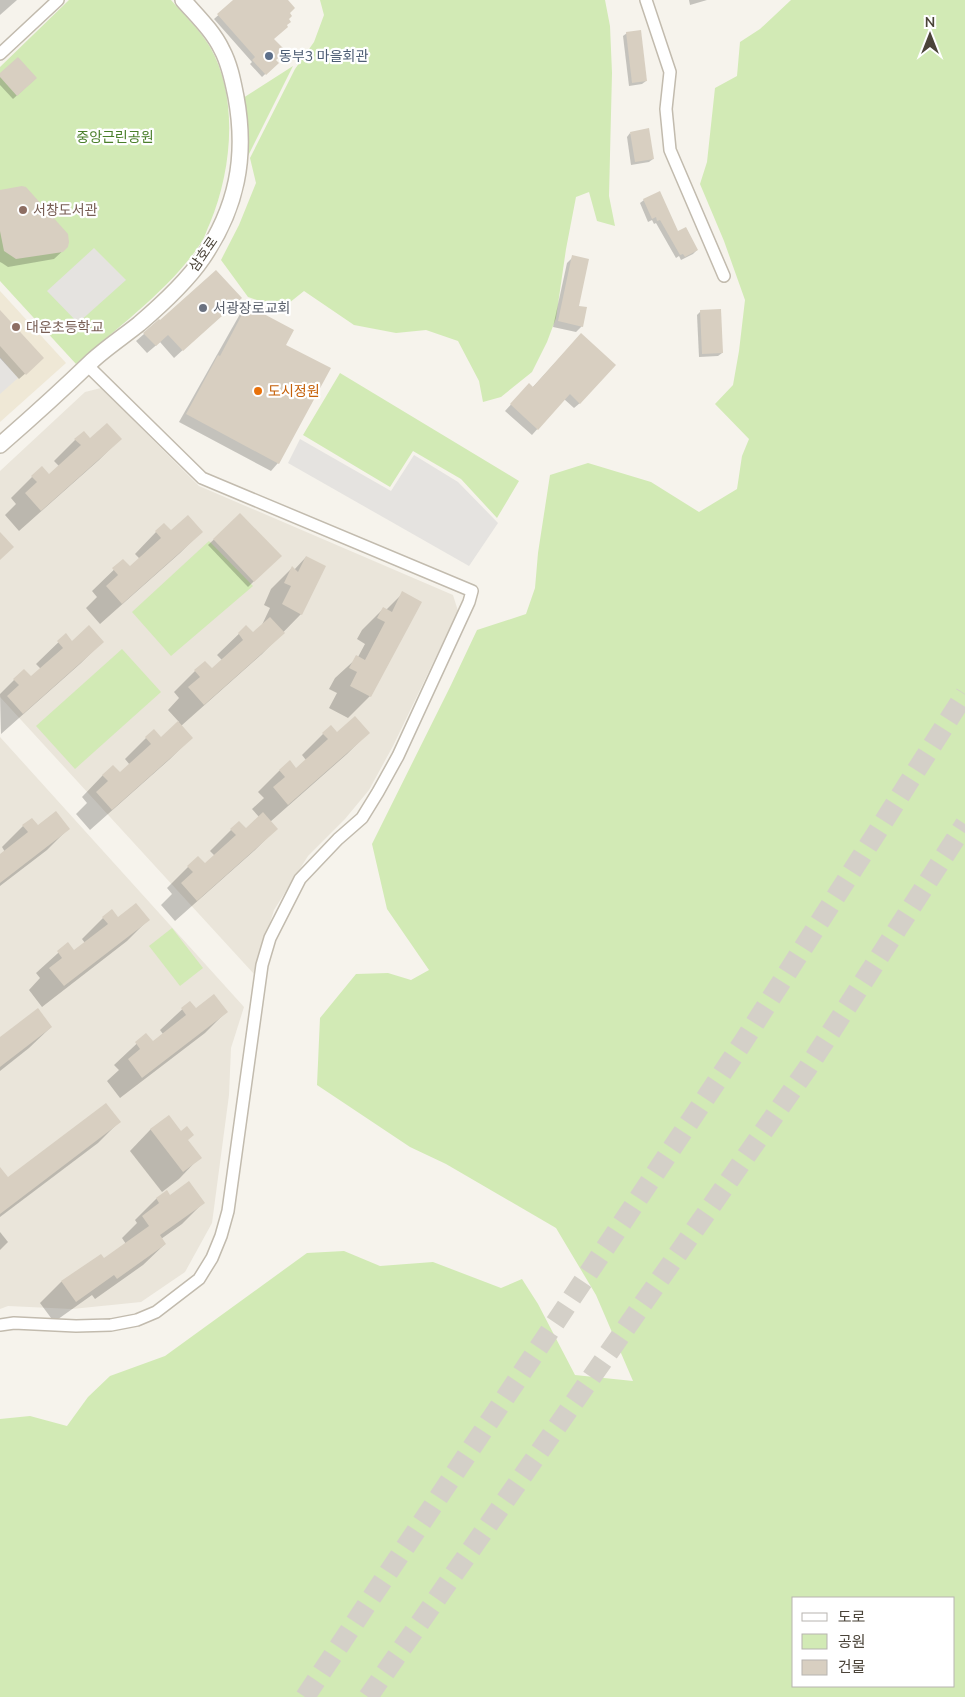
<svg xmlns="http://www.w3.org/2000/svg" width="965" height="1697" viewBox="0 0 965 1697" font-family="'Nunito Sans','Noto Sans KR',sans-serif">
<style>
.residential{fill:#eae5da}
.education{fill:#efe8d6}
.green{fill:#d2eab5;fill-rule:evenodd}
.parking{fill:#e5e3e0}
.shadow{fill:#0003}
.building{fill:#d8cfc1}
.lines{fill:none;stroke-linecap:round;stroke-linejoin:round}
.trunk-tunnel{stroke:#d4d0c8;stroke-width:20;stroke-dasharray:20 10;stroke-linecap:butt}
.minor-casing{stroke:#c2bbae;stroke-width:14}
.tertiary-casing{stroke:#c2bbae;stroke-width:18}
.minor{stroke:#fff;stroke-width:11}
.tertiary{stroke:#fff;stroke-width:15}
.service-dot{fill:#5c6f8a;stroke:#fff;stroke-width:2}
.education-dot{fill:#8d6e63;stroke:#fff;stroke-width:2}
.worship-dot{fill:#6b7280;stroke:#fff;stroke-width:2}
.food-dot{fill:#e8710a;stroke:#fff;stroke-width:2}
.labels{text-anchor:middle;stroke-width:4.5;stroke-linejoin:round;paint-order:stroke}
.service-label{font-size:14px;fill:#4e5e75;stroke:#fff;text-anchor:start}
.park-label{font-size:14px;fill:#4a7f2a;stroke:#fff}
.education-label{font-size:14px;fill:#785e54;stroke:#fff;text-anchor:start}
.street-label{font-size:14px;fill:#4b4439;stroke:#fff}
.worship-label{font-size:14px;fill:#5b616d;stroke:#fff;text-anchor:start}
.food-label{font-size:14px;fill:#c56008;stroke:#fff;text-anchor:start}
</style>
<rect width="100%" height="100%" fill="#f6f3ec"/>
<g class="residential">
<path d="M101 388 199 486 453 595 458 611 393 746 369 790 345 819 308 856 274 910 254 974 0 697V471L85 392Z"/>
<path d="M0 737 244 1007 231 1048 229 1095 212 1223 185 1272 141 1302 72 1309 8 1306 0 1309Z"/>
</g>
<path class="education" d="M0 291 66 363 0 422Z"/>
<g class="green">
<path d="M69 0H171C184 15 200 30 210 47 239 98 232 170 210 223 207 229 205 237 201 243 171 288 117 328 76 364L0 281V67Z"/>
<path d="M320 0H605L610 26 612 73 609 196 615 226 597 221 589 192 576 197 566 249 556 318 547 342 532 372 501 397 483 402 479 381 458 341 426 330 396 333 354 325 304 291 289 303H266L248 297 221 260 239 225 256 183 250 158 295 69 314 42 324 15Z"/>
<path d="M791 0H965V1697H0V1419L30 1416 67 1426 88 1397 110 1376 165 1356 307 1253 344 1251 380 1266 433 1262 501 1288 522 1279 538 1304 575 1375 633 1381 596 1295 556 1228 446 1164 410 1147 317 1085 320 1018 356 974 388 973 411 980 429 970 387 909 372 844 451 685 477 630 526 614 535 588 538 553 550 475 588 463 651 482 699 512 737 489 742 456 749 439 715 404 733 385 739 351 745 300 724 241 700 184 707 162 715 88 737 76 740 42 760 29ZM794 1598H954V1686H794Z"/>
<path d="M293 66 248 156 246 115 243 98Z"/>
<path d="M340 373 519 481 497 518 461 479 413 451 390 487 303 435Z"/>
<path d="M209 541 253 586 171 656 132 612Z"/>
<path d="M122 649 161 692 75 769 36 726Z"/>
<path d="M172 928 203 968 180 986 149 946Z"/>
</g>
<g class="parking">
<path d="M94 248 126 280 78 323 47 291Z"/>
<path d="M0 357 18 378 0 394Z"/>
<path d="M300 439 391 491 414 455 458 482 498 523 469 566 288 463Z"/>
</g>
<g class="shadow">
<path d="M0 0H17L0 15Z"/>
<path d="M235 0H286L288 14 273 39 275 60 277 63 262 77 250 64 252 62 214 19Z"/>
<path d="M689 0H707L690 5Z"/>
<path d="M627 33 646 81 642 84 629 86 623 36Z"/>
<path d="M0 75 36 78 13 99 0 85Z"/>
<path d="M630 133 653 159 649 162 631 165 627 137Z"/>
<path d="M0 192 67 247 54 259 8 267 2 263 0 262Z"/>
<path d="M644 200 697 250 693 254 681 260 679 256 676 258 656 223 654 224 652 220 648 222 640 203Z"/>
<path d="M573 257 577 307 582 326 576 332 553 327 567 263Z"/>
<path d="M232 305 174 358 160 342 147 353 136 341 144 334Z"/>
<path d="M247 306 278 463 271 471 179 422 240 314Z"/>
<path d="M701 311 722 353 718 356 699 357 697 315Z"/>
<path d="M0 312 36 364 19 379 0 358Z"/>
<path d="M575 341 580 403 574 408 564 399 532 435 505 411 523 391 532 388Z"/>
<path d="M120 439 99 460 19 531 5 515 16 504 11 498 32 477 49 475 59 466 54 461 75 440Z"/>
<path d="M240 515 280 556 248 587 208 545Z"/>
<path d="M156 532H201L180 553 100 624 86 608 97 597 92 591 123 561 129 568 140 559 135 554Z"/>
<path d="M306 557 301 614 262 654 181 726 191 738 170 759 90 830 76 814 87 803 82 797 103 775 120 774 130 765 125 759 146 738H161L179 722 168 710 179 698 174 692 195 671 212 670 222 660 217 655 246 627 253 634 261 627 270 608 264 605 271 589 292 568 294 570Z"/>
<path d="M403 593 370 696 348 718 329 708 337 693 329 689 335 678 358 657 365 644 357 639 362 630 383 609 386 610Z"/>
<path d="M66 635 72 642H102L81 663 1 734 0 694 14 680 31 678 41 669 36 664Z"/>
<path d="M368 733 347 754 270 822 276 829 255 850 175 921 161 905 172 894 167 888 188 867 205 865 215 856 210 851 231 830 246 829 259 817 252 809 264 798 258 792 279 771 290 762 296 769 306 760 302 755 323 734Z"/>
<path d="M23 826 68 829 47 850 0 886V856L5 852 2 847Z"/>
<path d="M103 918 148 920 127 941 42 1007 29 990 40 978 36 973 68 944 74 952 85 943 82 939Z"/>
<path d="M190 1002 196 1010 227 1011 205 1033 120 1098 107 1081 119 1070 114 1065 146 1035 152 1043 163 1034 160 1030Z"/>
<path d="M51 1027 29 1048 0 1071V1039Z"/>
<path d="M119 1122 98 1143 0 1217V1186Z"/>
<path d="M151 1129 187 1140 200 1157 179 1179 162 1192 130 1151Z"/>
<path d="M166 1192 170 1196 203 1203 182 1224 161 1239 165 1244 143 1265 95 1299 92 1295 54 1322 40 1303 61 1282 101 1255 104 1260 126 1244 122 1238 137 1223 135 1220 156 1199Z"/>
<path d="M0 1232 8 1242 0 1250Z"/>
</g>
<g class="building">
<path d="M233 0H288L295 8 290 13 292 16 289 19 291 22 287 25 288 27 274 39 286 51 276 60 279 63 266 75 252 60 255 57 217 14Z"/>
<path d="M641 30 647 81 632 83 626 32Z"/>
<path d="M18 57 37 78 17 96 0 77V73Z"/>
<path d="M649 128 654 159 635 162 630 132Z"/>
<path d="M22 186 26 187 68 234 69 242 68 247 63 252 16 259 4 251 0 231V190Z"/>
<path d="M660 191 678 231 686 227 698 250 685 257 683 254 680 255 660 220 657 221 656 217 652 219 643 199Z"/>
<path d="M572 255 589 259 579 306 587 307 583 327 558 321Z"/>
<path d="M216 270 242 298 183 351 168 335 156 346 143 333 159 319 160 320Z"/>
<path d="M247 305 294 330 286 345 331 368 279 464 186 414 218 355 220 356Z"/>
<path d="M721 309 723 353 702 354 700 310Z"/>
<path d="M0 310 44 358 26 375 0 346Z"/>
<path d="M581 333 616 365 580 404 570 394 538 430 510 404 529 383 533 387Z"/>
<path d="M107 423 122 439 41 511 25 493 37 482 31 476 42 466 49 474 81 445 74 439 84 431 90 438Z"/>
<path d="M240 513 282 556 254 582 213 539Z"/>
<path d="M188 515 203 532 122 604 106 586 118 575 112 568 123 559 130 566 161 538 155 531 164 523 171 530Z"/>
<path d="M0 532 14 547 0 560Z"/>
<path d="M306 556 326 566 302 615 282 604 291 586 284 583 292 566 298 572Z"/>
<path d="M402 591 422 602 371 697 350 686 357 672 349 668 356 655 365 660 385 622 377 618 383 607 392 612Z"/>
<path d="M270 617 285 633 204 705 188 687 200 677 194 670 205 661 212 668 243 640 238 633 246 625 253 632Z"/>
<path d="M89 625 104 642 23 714 7 696 19 685 13 679 24 669 31 676 63 648 57 641 66 633 72 641Z"/>
<path d="M355 716 370 733 288 805 273 787 285 777 279 770 290 760 296 768 328 739 322 733 331 725 337 732Z"/>
<path d="M178 721 193 738 112 810 96 792 108 781 102 775 113 765 120 772 151 744 145 737 154 729 161 737Z"/>
<path d="M56 811 70 829 0 883V854L28 832 22 825 32 818 38 825Z"/>
<path d="M263 812 278 829 197 901 181 883 193 872 187 866 198 856 205 863 236 835 230 829 239 821 246 828Z"/>
<path d="M136 903 150 920 64 986 49 968 62 958 57 951 68 942 74 950 108 924 102 917 112 909 118 917Z"/>
<path d="M214 994 228 1012 142 1078 128 1059 140 1049 135 1042 146 1033 153 1041 186 1015 181 1008 190 1001 196 1008Z"/>
<path d="M38 1008 52 1027 0 1067V1037Z"/>
<path d="M106 1103 121 1122 0 1214V1167L8 1177Z"/>
<path d="M169 1115 181 1131 187 1126 194 1135 188 1140 202 1158 183 1172 150 1129Z"/>
<path d="M189 1181 205 1203 160 1235 166 1244 117 1279 114 1275 76 1302 61 1281 101 1254 104 1258 149 1226 142 1216 159 1203 156 1198 167 1190 170 1195Z"/>
</g>
<g class="lines">
<g class="trunk-tunnel">
<path d="M305 1697 743 1042 965 694"/>
<path d="M368 1697 807 1069 965 824"/>
</g>
<defs>
<g id="minor">
<path d="M646 0 670 72 666 109 670 150 724 276"/>
<path d="M0 54 58 0"/>
<path d="M0 1325 14 1323 76 1326 111 1325 137 1320 156 1312 199 1279 212 1258 221 1236 228 1211 262 965 270 938 300 879 338 839 362 818 378 792 398 756 469 602 472 591 202 478 88 366"/>
</g>
<path id="tertiary" d="M0 445C31 418 62 390 92 361 106 348 124 336 139 324 160 306 187 281 202 259 237 208 247 157 236 97 233 82 230 65 222 50 213 31 197 16 183 0"/>
</defs>
<use href="#minor" class="minor-casing"/>
<use href="#tertiary" class="tertiary-casing"/>
<use href="#minor" class="minor"/>
<use href="#tertiary" class="tertiary"/>
</g>
<circle class="service-dot" cx="269" cy="56" r="5"/>
<g class="education-dot">
<circle cx="23" cy="210" r="5"/>
<circle cx="16" cy="327" r="5"/>
</g>
<circle class="worship-dot" cx="203" cy="308" r="5"/>
<circle class="food-dot" cx="258" cy="391" r="5"/>
<g class="labels">
<g class="service-label">
<text x="279" y="61">동부3 마을회관</text>
</g>
<g class="park-label">
<text x="115" y="142">중앙근린공원</text>
</g>
<g class="education-label">
<text x="33" y="215">서창도서관</text>
<text x="26" y="332">대운초등학교</text>
</g>
<g class="street-label">
<text transform="translate(203 254) rotate(-55)" y="5">삼호로</text>
</g>
<g class="worship-label">
<text x="213" y="313">서광장로교회</text>
</g>
<g class="food-label">
<text x="268" y="396">도시정원</text>
</g>
</g>
<rect x="792" y="1597" width="162" height="90" fill="#ffffff" stroke="#b7b4b0"/>
<rect x="802" y="1613" width="25" height="8" fill="#ffffff" stroke="#b7b4b0"/>
<text x="838" y="1622" font-size="15" fill="#4b4439">도로</text>
<rect x="802" y="1634" width="25" height="15" fill="#d2eab5" stroke="#b7b4b0"/>
<text x="838" y="1647" font-size="15" fill="#4b4439">공원</text>
<rect x="802" y="1660" width="25" height="15" fill="#d8cfc1" stroke="#b7b4b0"/>
<text x="838" y="1672" font-size="15" fill="#4b4439">건물</text>
<g transform="translate(930 35)" stroke="#ffffff" stroke-width="4" paint-order="stroke">
<path d="M0-4L9 19L0 12L-9 19Z" fill="#4b4439"/>
<text y="-8" font-size="14" font-weight="bold" text-anchor="middle" fill="#4b4439">N</text>
</g>
</svg>
